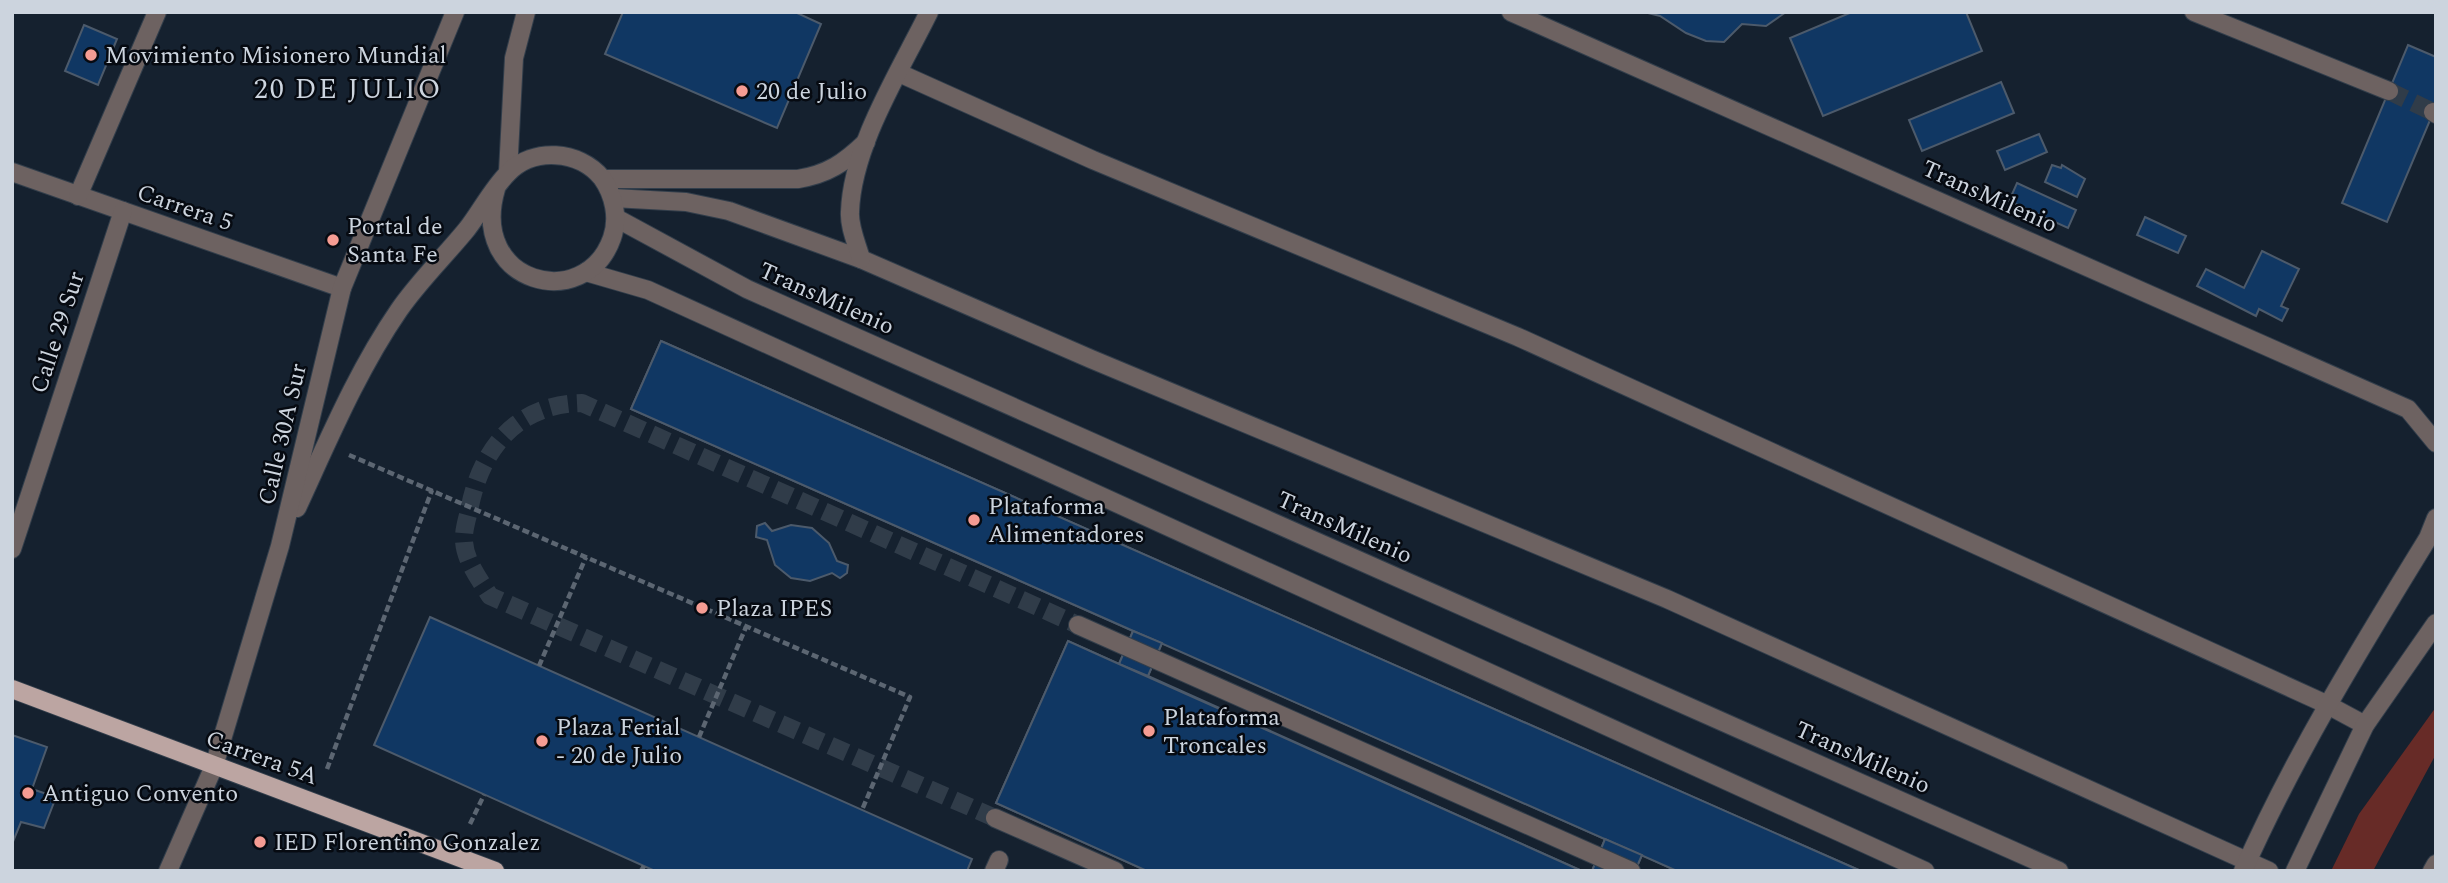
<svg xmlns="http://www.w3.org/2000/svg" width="2448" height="883" viewBox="0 0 2448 883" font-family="Spectral,serif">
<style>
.green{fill:#672b27}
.building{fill:#103763;stroke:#4c5a6b;stroke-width:2}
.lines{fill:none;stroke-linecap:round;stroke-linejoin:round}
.minor-tunnel{stroke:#303c49;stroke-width:18;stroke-dasharray:18 9;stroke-linecap:butt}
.minor-casing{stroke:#323e4b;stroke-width:20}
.major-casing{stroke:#323e4b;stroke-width:20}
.path{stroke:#5c6672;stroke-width:4.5;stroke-dasharray:7 3.5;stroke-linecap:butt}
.minor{stroke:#6d6261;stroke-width:18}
.major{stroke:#bca5a2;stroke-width:18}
.poi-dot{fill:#f59c93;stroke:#060a11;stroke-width:2.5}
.labels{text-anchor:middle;stroke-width:5;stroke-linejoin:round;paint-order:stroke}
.poi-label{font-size:24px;fill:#ccd4de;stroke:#060a11;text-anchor:start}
.street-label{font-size:24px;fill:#ccd4de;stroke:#060a11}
.quarter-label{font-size:28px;letter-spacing:2px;fill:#ccd4de;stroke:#060a11}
</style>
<rect width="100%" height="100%" fill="#15212f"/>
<path class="green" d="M2436 707V754L2373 871H2331L2359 814Z"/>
<g class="building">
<path d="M623 12H795L821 24 777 128 605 54Z"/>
<path d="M1644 12H1786L1766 26 1742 24 1724 42 1706 41 1686 33 1660 16Z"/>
<path d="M1852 12H1966L1982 51 1823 116 1790 38Z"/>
<path d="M84 25 117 39 98 85 65 71Z"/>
<path d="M2408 45 2436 57V106L2387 222 2342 203Z"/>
<path d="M2001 82 2014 113 1922 151 1909 120Z"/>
<path d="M2039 134 2047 152 2005 170 1997 151Z"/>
<path d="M2052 165 2061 168 2062 165 2085 179 2077 197 2045 182Z"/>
<path d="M2017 183 2076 210 2068 228 2009 201Z"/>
<path d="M2145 217 2186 236 2178 253 2137 235Z"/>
<path d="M2262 251 2299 269 2281 306 2288 309 2282 321 2259 309 2256 316 2197 286 2206 269 2244 288Z"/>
<path d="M661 341 1861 871H1677L1642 855 1635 871H1592L1605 839 1162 643 1148 676 1582 871H1147L996 803 1068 641 1119 664 1133 631 631 409Z"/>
<path d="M661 341 1861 871H1677L631 409Z"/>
<path d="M765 523 772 531 791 525 812 528 829 543 837 561 848 565 847 573 840 578 832 573 810 581 791 578 775 565 767 540 756 537 757 526Z"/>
<path d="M430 617 972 859 967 871H655L374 745Z"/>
<path d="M1133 631 1162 643 1148 676 1119 664Z"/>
<path d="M1068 641 1119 664 1582 871H1147L996 803Z"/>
<path d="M12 735 47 747 32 789 56 797 44 828 21 822 12 844Z"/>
<path d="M1605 839 1642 855 1635 871H1592Z"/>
</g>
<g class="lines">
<g class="minor-tunnel">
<path d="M2389 91 2433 112"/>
<path d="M995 818 490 596C479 579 463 558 464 537 464 529 467 519 469 511 480 450 516 404 582 403L1078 625"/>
</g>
<defs>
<g id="minor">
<path d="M1511 12 2408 409 2436 443"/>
<path d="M2194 12 2389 91"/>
<path d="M899 73 1093 160 1518 337 2326 704 2365 725"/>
<path d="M2433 112 2436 114"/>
<path d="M12 172 342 288"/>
<path d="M508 172 514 58 526 12"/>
<path d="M603 179H798C828 174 844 163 866 142"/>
<path d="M78 196 157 12"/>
<path d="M613 198 686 202 729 211 861 259 1091 359 1667 599 2269 871"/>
<path d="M616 218 747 289 2059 871"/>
<path d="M861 259C857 244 849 227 850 212 852 146 900 71 929 12"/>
<path d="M586 272 648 290 1925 871"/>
<path d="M297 508C328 441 357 371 399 310 419 281 445 256 467 229 481 211 492 189 508 173 533 147 579 150 602 178 614 195 619 218 612 238 585 314 468 284 496 189"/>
<path d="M12 549 123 211"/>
<path d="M1078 625 1631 871"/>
<path d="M995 818 1115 871"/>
<path d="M168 871 214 766 280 546 342 288 455 12"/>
<path d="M994 871 999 860"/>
<path d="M2243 871C2295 754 2361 647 2428 538L2436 518"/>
<path d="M2295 871 2365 725 2436 623"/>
<path d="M2432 871 2436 864"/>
</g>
<path id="major" d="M12 689 495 871"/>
</defs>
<use href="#minor" class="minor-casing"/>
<use href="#major" class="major-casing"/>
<g class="path">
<path d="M349 455 910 697 862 810"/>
<path d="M539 666 586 557"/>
<path d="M699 737 746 627"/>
<path d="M327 769 432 490"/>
<path d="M470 824 484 795"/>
<path d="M641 871 644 866"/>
</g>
<use href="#minor" class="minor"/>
<use href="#major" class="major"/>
</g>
<g class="poi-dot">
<circle cx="91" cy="55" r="7"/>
<circle cx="742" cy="91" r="7"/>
<circle cx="333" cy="240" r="7"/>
<circle cx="974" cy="520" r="7"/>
<circle cx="702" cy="608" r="7"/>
<circle cx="1149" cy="731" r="7"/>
<circle cx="542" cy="741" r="7"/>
<circle cx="28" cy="793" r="7"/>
<circle cx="260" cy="842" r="7"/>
</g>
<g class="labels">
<g class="poi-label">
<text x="105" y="63">Movimiento Misionero Mundial</text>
<text x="756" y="99">20 de Julio</text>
<text x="347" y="234">Portal de<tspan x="347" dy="28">Santa Fe</tspan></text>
<text x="988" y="514">Plataforma<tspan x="988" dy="28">Alimentadores</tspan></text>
<text x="716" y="616">Plaza IPES</text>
<text x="1163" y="725">Plataforma<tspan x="1163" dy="28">Troncales</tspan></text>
<text x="556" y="735">Plaza Ferial<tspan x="556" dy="28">- 20 de Julio</tspan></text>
<text x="42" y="801">Antiguo Convento</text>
<text x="274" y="850">IED Florentino Gonzalez</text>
</g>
<g class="street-label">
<text transform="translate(1990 196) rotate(24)" y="8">TransMilenio</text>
<text transform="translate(185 207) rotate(19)" y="8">Carrera 5</text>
<text transform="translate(827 298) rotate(24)" y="8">TransMilenio</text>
<text transform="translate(57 332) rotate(-72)" y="8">Calle 29 Sur</text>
<text transform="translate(282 434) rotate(-77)" y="8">Calle 30A Sur</text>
<text transform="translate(1345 527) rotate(24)" y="8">TransMilenio</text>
<text transform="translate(262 757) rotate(20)" y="8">Carrera 5A</text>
<text transform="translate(1863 757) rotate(24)" y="8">TransMilenio</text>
</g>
<g class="quarter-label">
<text x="348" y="98">20 DE JULIO</text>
</g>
</g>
<rect width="2448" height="883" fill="none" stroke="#ccd4de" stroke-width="28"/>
</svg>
